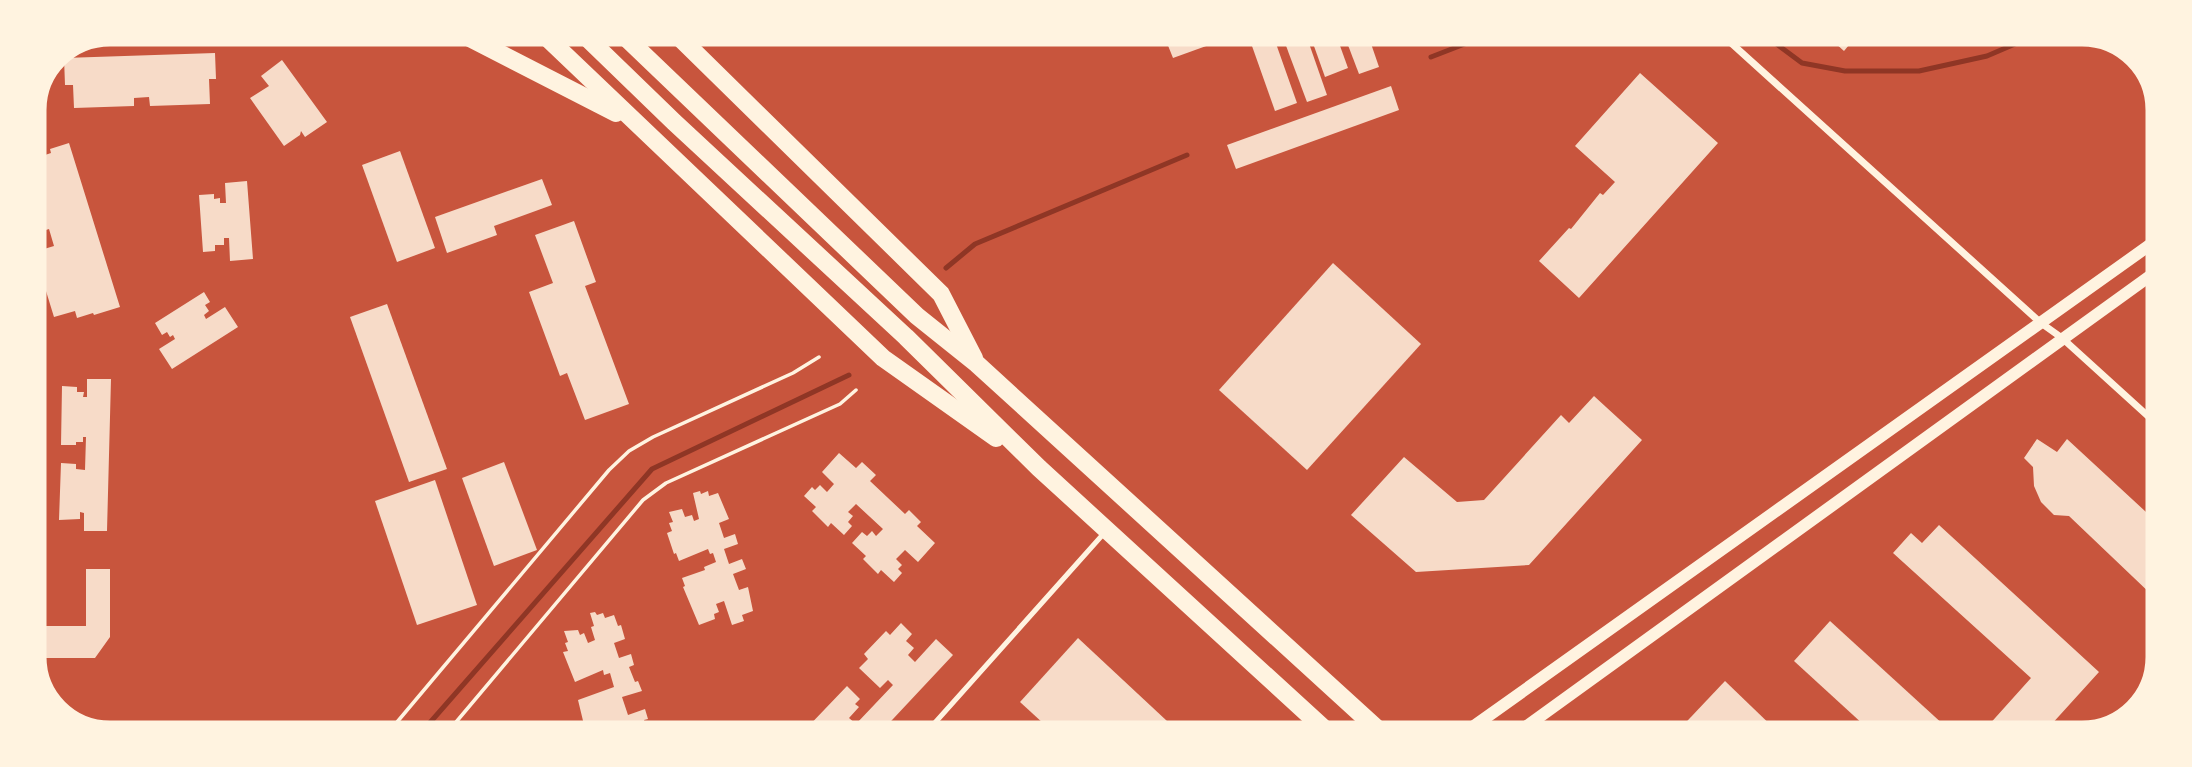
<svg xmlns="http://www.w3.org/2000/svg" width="2192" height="767" viewBox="0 0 2192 767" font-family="'Noto Sans',sans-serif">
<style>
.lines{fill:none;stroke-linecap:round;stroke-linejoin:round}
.stream{stroke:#8f3625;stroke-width:5}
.building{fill:#f7dbc8}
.path{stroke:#fff3e0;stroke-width:3.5}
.service{stroke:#fff3e0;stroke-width:5}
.minor{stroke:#fff3e0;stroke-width:7}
.tertiary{stroke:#fff3e0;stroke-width:12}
.primary{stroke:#fff3e0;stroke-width:18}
.rim{fill:none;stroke:#fff3e0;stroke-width:9}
</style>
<rect width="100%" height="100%" fill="#c8553d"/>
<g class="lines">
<g class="stream">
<path d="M1762 33 1802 63 1845 71H1919L1987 56 2038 34"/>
<path d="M1431 57 1493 33"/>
<path d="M946 268 975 244 1187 155"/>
<path d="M420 734 652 469 849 375"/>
</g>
</g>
<g class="building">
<path d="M1182 32H1245L1173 58 1165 38Z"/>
<path d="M1289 32H1305L1327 95 1307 102 1282 35Z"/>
<path d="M1309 32H1335L1348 68 1325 77Z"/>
<path d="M1343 32H1367L1379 67 1359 74Z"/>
<path d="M1824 33H1859L1844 51Z"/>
<path d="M1274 38 1297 103 1275 111 1252 46Z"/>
<path d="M215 53 216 79H209L210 104 150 106 149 97 134 98V106L74 108 73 85H65L64 58Z"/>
<path d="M282 60 327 122 305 137 301 131 300 135 284 146 250 98 269 86 261 76Z"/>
<path d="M1640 73 1718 143 1579 298 1539 261 1569 228 1571 229 1600 193 1603 195 1615 182 1575 146Z"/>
<path d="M1391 86 1399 110 1236 169 1227 145Z"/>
<path d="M69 143 120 307 94 315 93 313 77 318 75 311 54 317 34 252 54 246 49 229 30 235V160L51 153 50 149Z"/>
<path d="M400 151 435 248 397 262 362 165Z"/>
<path d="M542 179 552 205 494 226 497 235 447 253 435 217Z"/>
<path d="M247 181 253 259 230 261 229 238H224V245H215V251L203 252 199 195 214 194V199L220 198V203H226L225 183Z"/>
<path d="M574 221 596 282 585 286 629 404 585 420 567 373 560 376 529 292 553 283 535 235Z"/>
<path d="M1333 263 1421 344 1307 470 1219 390Z"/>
<path d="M204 292 210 302 205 305 209 311 204 315 206 319 225 307 238 327 172 369 159 349 175 339 173 335 170 337 167 332 162 335 155 323Z"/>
<path d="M387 304 447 469 409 482 350 317Z"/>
<path d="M87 379H111L107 531H84V513L80 512V519L59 520 61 463 76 464V469L85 470 86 437H83V442H76V445H61L62 386 77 387V392H84L83 397H87Z"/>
<path d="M1594 396 1642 440 1529 565 1416 572 1351 515 1404 457 1457 502 1484 500 1561 415 1569 423Z"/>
<path d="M2037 439 2057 452 2067 439 2159 524V591L2154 597 2069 516 2054 515 2041 502 2034 486 2033 467 2024 458Z"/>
<path d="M839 453 856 468 862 462 876 475 870 481 905 514 909 510 921 522 917 526 935 543 918 562 905 550 896 559 902 565 898 569 902 573 894 582 881 570 878 574 863 559 866 556 852 543 862 532 867 536 872 531 876 536 883 529 856 504 848 512 853 516 848 522 852 526 844 535 831 523 828 527 812 511 816 507 804 496 812 487 815 490 820 485 827 492 834 484 822 472Z"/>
<path d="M504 462 537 550 494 566 462 478Z"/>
<path d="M435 480 477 605 417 625 375 501Z"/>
<path d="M700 491 701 494 708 491 709 496 718 493 729 519 719 523 724 538 735 534 738 544 724 549 729 564 742 559 746 569 733 574 739 590 748 587 753 611 742 615 744 621 732 625 724 601 716 604 719 612 714 614 715 619 699 625 683 587 685 586 682 578 705 570 704 567 716 562 713 553 710 554 708 549 679 561 676 553 674 554 667 533 672 531 669 523 673 522 669 512 682 509 685 517 692 515 694 521 699 519 693 493Z"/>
<path d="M1939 525 2099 672 2040 737H1978L2031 678 1893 553 1911 533 1922 543Z"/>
<path d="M86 569H110V637L95 658H43V626H86Z"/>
<path d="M595 612 597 615 603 613 605 618 614 615 618 626 621 625 625 639 614 643 619 658 631 654 634 665 629 667 635 682 638 681 642 691 622 697 628 715 645 709 648 719 644 720 648 733 590 734 588 727 585 729 578 700 614 687 610 673 604 675 603 670 575 682 563 652 568 651 565 643 568 642 564 631 578 630 580 635 584 633 588 643 595 640 591 627 594 626 590 613Z"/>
<path d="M1830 621 1957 737H1877L1794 661Z"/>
<path d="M901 623 912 634 906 641 914 648 908 655 915 662 936 639 953 655 878 735H803L802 733 847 686 860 699 855 704 859 707 849 718 856 724 893 685 888 680 880 688 859 668 868 659 864 654 886 631 890 635Z"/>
<path d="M30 627 40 630 31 660H30Z"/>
<path d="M1078 638 1182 735H1056L1020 702Z"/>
<path d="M1725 681 1783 737 1673 736Z"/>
</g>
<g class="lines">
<g class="path">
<path d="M387 734 609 470 629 451 653 437 793 373 819 357"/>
<path d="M446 734 643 500 666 483 840 404 856 390"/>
</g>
<path class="service" d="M924 735 1106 531"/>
<path class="minor" d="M1720 33 2041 323 2062 338 2160 427"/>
<g class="tertiary">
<path d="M1460 736 2161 237"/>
<path d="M1513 736 2161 268"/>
</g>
<g class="primary">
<path d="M447 30 464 35 616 113"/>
<path d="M540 31 883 358 996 438"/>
<path d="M580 31 674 122 906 337 1039 468 1332 736"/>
<path d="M619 31 917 316 977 364 1385 736"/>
<path d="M673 31 941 294 974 358"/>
</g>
</g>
<path d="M0 0H2192V767H0ZM110 42H2082A68 68 0 0 1 2150 110V657A68 68 0 0 1 2082 725H110A68 68 0 0 1 42 657V110A68 68 0 0 1 110 42Z" fill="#fff3e0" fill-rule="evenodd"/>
<path class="rim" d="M110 42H2082A68 68 0 0 1 2150 110V657A68 68 0 0 1 2082 725H110A68 68 0 0 1 42 657V110A68 68 0 0 1 110 42Z"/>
</svg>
